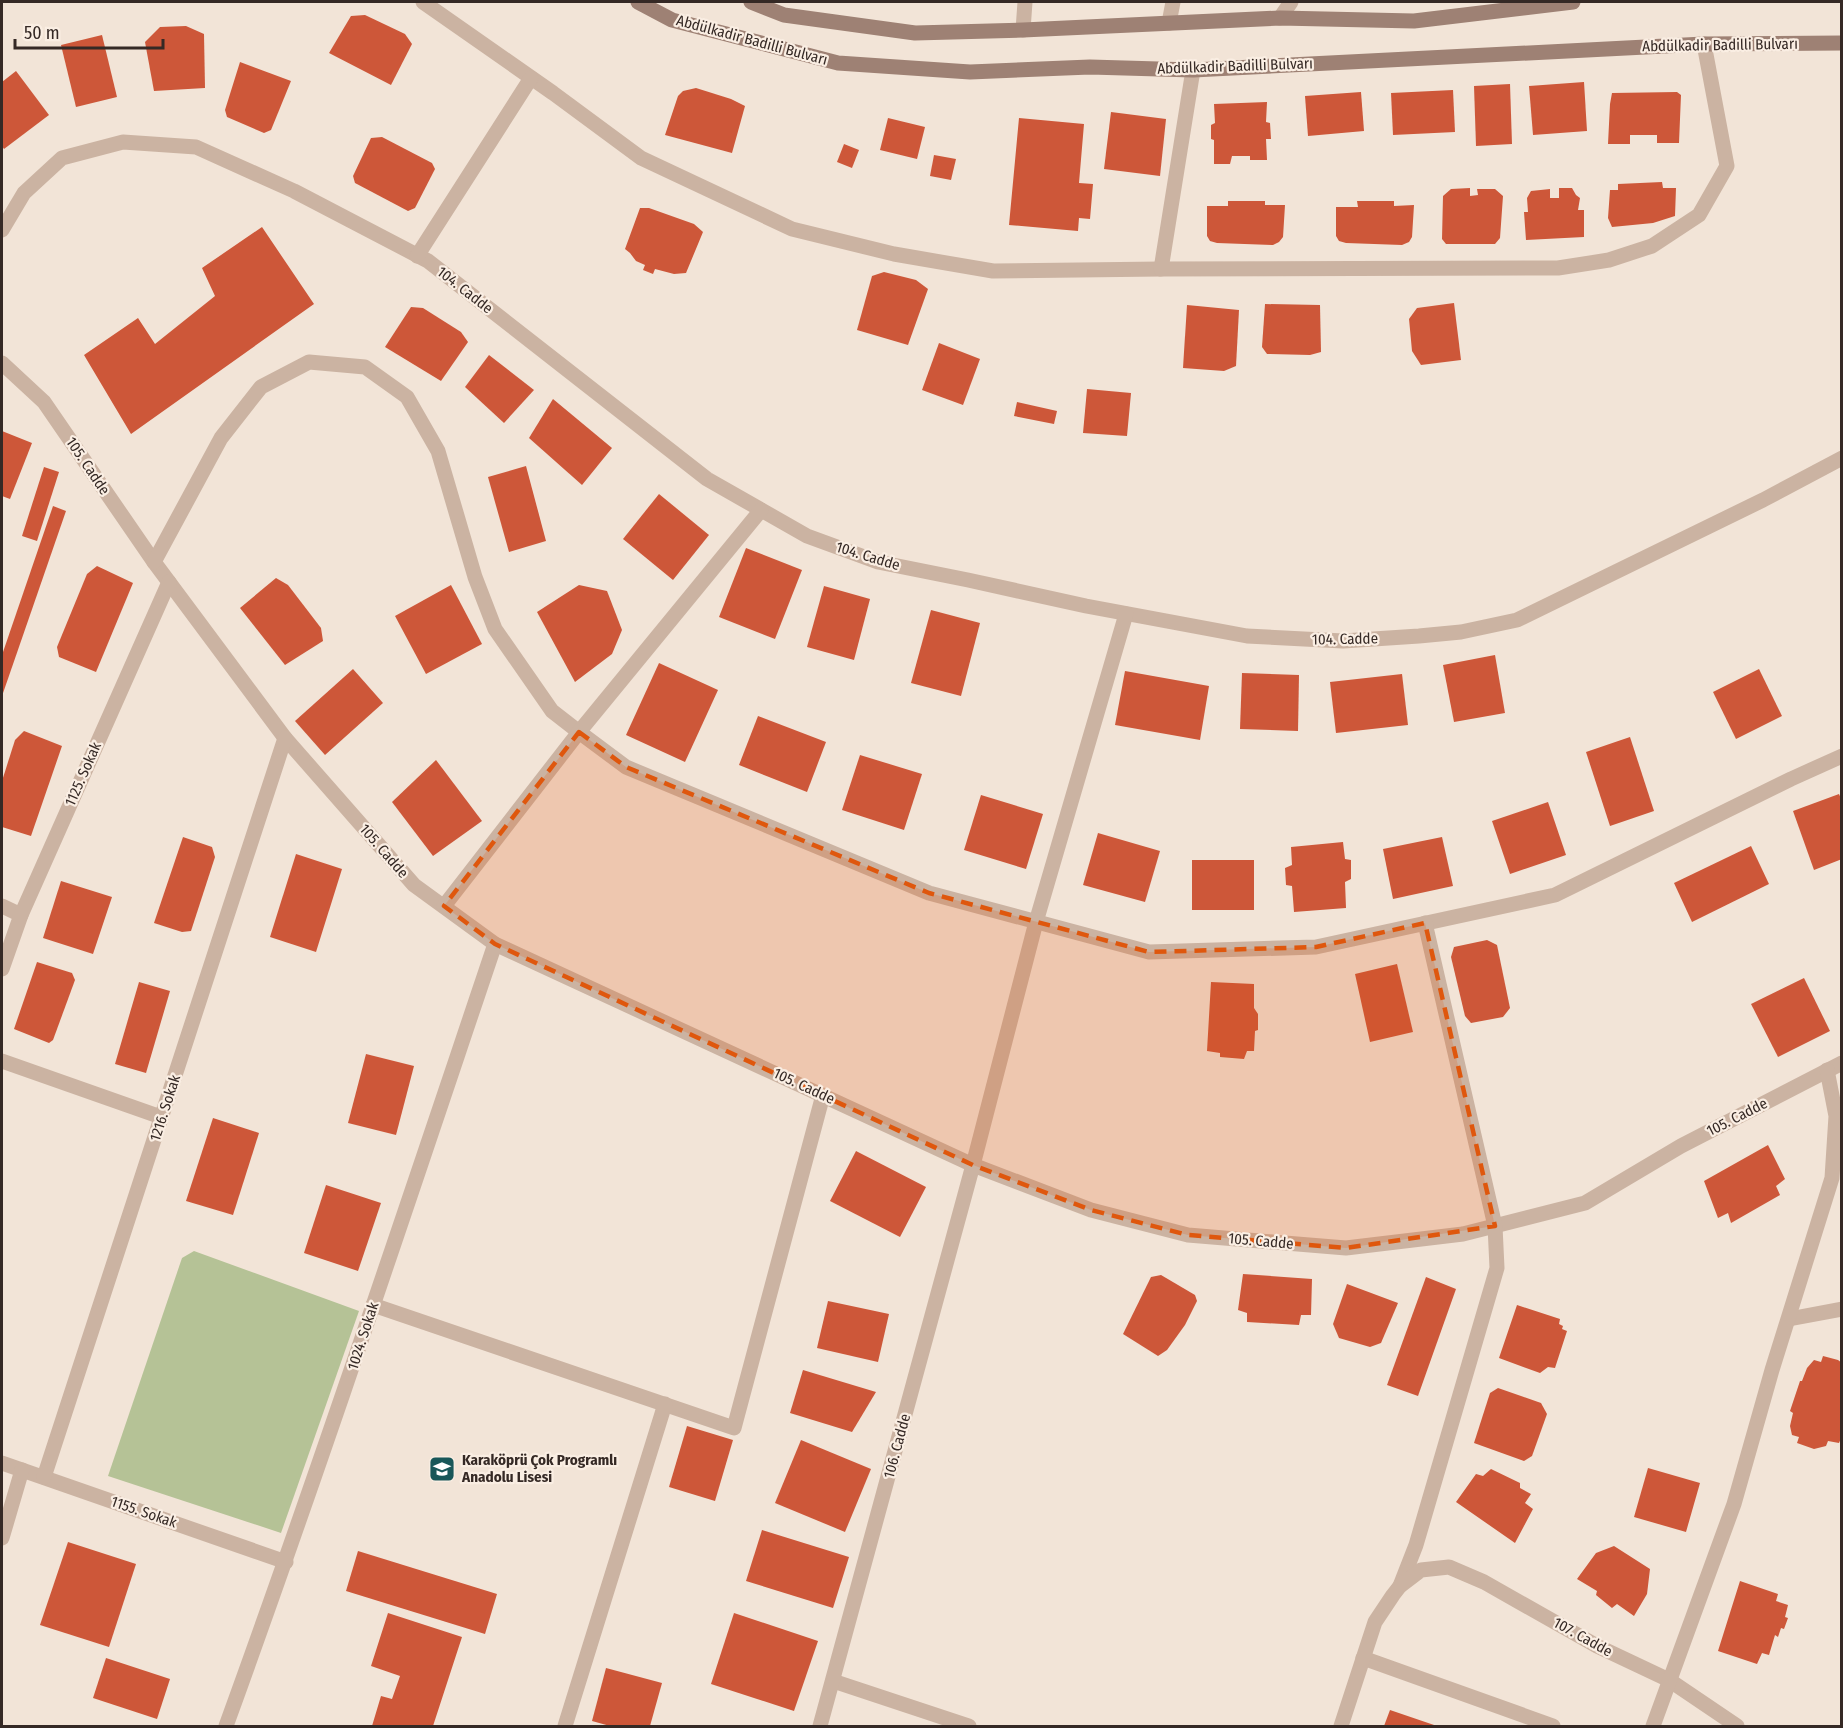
<svg xmlns="http://www.w3.org/2000/svg" width="1843" height="1728" viewBox="0 0 1843 1728" font-family="'Fira Sans Condensed',sans-serif">
<style>
.green{fill:#b5c296}
.building{fill:#cd5739}
.lines{fill:none;stroke-linecap:round;stroke-linejoin:round}
.street{stroke:#cbb3a2;stroke-width:15}
.secondary{stroke:#9e8174;stroke-width:15}
.marked{fill:#df570d;fill-opacity:0.2;stroke:#df570d;stroke-width:4.5;stroke-dasharray:12 8;stroke-linejoin:round}
.labels{text-anchor:middle;stroke-width:4.5;stroke-linejoin:round;paint-order:stroke}
.street-label{font-size:15px;fill:#352925;stroke:#faeee3}
.poi-label{font-size:15px;font-weight:bold;fill:#352925;stroke:#faeee3;text-anchor:start}
</style>
<rect width="100%" height="100%" fill="#f2e4d7"/>
<path class="green" d="M194 1251 359 1311 281 1533 108 1476 182 1258Z"/>
<g class="building">
<path d="M365 15 405 34 412 44 391 85 329 53 351 16Z"/>
<path d="M186 26 204 34 205 88 154 91 145 42 160 27Z"/>
<path d="M102 35 117 97 76 107 61 45Z"/>
<path d="M240 62 291 81 271 130 264 133 227 117 225 110Z"/>
<path d="M16 71 49 115 4 149 2 146V82Z"/>
<path d="M1584 82 1587 131 1533 135 1529 86Z"/>
<path d="M1510 84 1512 144 1476 146 1474 86Z"/>
<path d="M696 88 731 99 745 106 732 153 665 135 678 96 683 91Z"/>
<path d="M1453 90 1455 132 1393 135 1391 93Z"/>
<path d="M1361 92 1364 131 1308 136 1305 96Z"/>
<path d="M1677 92 1681 95 1679 143H1657V135H1630V144H1608L1610 104 1612 93Z"/>
<path d="M1267 102 1266 122 1270 123 1271 139H1266L1267 160H1250V156H1232L1230 164H1214V140L1211 139V125L1215 123 1214 104Z"/>
<path d="M1111 112 1166 119 1160 176 1104 169Z"/>
<path d="M888 118 925 127 917 159 880 150Z"/>
<path d="M1019 118 1084 124 1079 183 1093 184 1090 219 1079 218 1078 231 1009 225Z"/>
<path d="M382 137 432 163 435 169 415 208 408 211 355 183 353 176 371 138Z"/>
<path d="M844 144 859 150 852 168 837 162Z"/>
<path d="M934 155 956 159 951 180 930 176Z"/>
<path d="M1662 182 1663 188H1676L1675 216 1653 223 1612 227 1608 218 1610 190H1618V184Z"/>
<path d="M1470 188V196L1478 195 1477 189H1495L1503 196 1500 238 1495 244H1446L1442 239 1443 196 1451 189Z"/>
<path d="M1559 188H1572L1576 195 1580 198 1578 210H1584V237L1526 240 1524 212H1528L1527 198 1531 191 1550 189V198H1559Z"/>
<path d="M1228 201H1265V205H1285L1283 237 1279 242 1273 245 1217 243 1210 241 1207 236V206H1228Z"/>
<path d="M1357 201H1394V206L1414 205 1412 237 1409 242 1402 245 1346 243 1339 241 1336 236V207H1358Z"/>
<path d="M640 208H649L694 224 703 232 686 273 674 274 655 269 653 274 643 270 645 265 636 261 630 253 625 249Z"/>
<path d="M262 227 314 304 131 434 84 355 138 318 155 344 215 296 202 268Z"/>
<path d="M884 272 916 280 928 289 908 345 857 330 872 276Z"/>
<path d="M1454 303 1461 360 1421 365 1412 351 1409 319 1417 308Z"/>
<path d="M1265 304 1320 305 1321 352 1310 355 1267 354 1262 347Z"/>
<path d="M1187 305 1239 310 1236 366 1224 371 1183 368Z"/>
<path d="M411 307 423 308 461 332 468 342 441 381 385 347Z"/>
<path d="M939 343 980 359 963 405 922 390Z"/>
<path d="M489 355 534 390 504 423 465 387Z"/>
<path d="M1087 389 1131 393 1127 436 1083 433Z"/>
<path d="M553 399 612 448 582 485 529 438Z"/>
<path d="M1017 402 1057 411 1054 424 1014 416Z"/>
<path d="M2 431 32 443 10 499 2 496Z"/>
<path d="M526 466 546 541 509 552 488 477Z"/>
<path d="M44 467 59 472 37 541 22 536Z"/>
<path d="M659 494 709 535 673 580 623 539Z"/>
<path d="M53 506 66 511 2 696V655Z"/>
<path d="M746 548 802 570 775 639 719 617Z"/>
<path d="M97 566 133 583 96 672 59 657 57 647 87 574Z"/>
<path d="M276 578 288 585 321 628 323 641 285 665 240 608Z"/>
<path d="M451 585 482 644 426 674 395 616Z"/>
<path d="M579 585 607 591 622 630 612 654 575 682 537 612Z"/>
<path d="M824 586 870 599 854 660 807 647Z"/>
<path d="M931 610 980 623 961 696 911 683Z"/>
<path d="M1495 655 1505 713 1454 722 1443 665Z"/>
<path d="M659 663 718 690 685 762 626 735Z"/>
<path d="M353 669 383 703 325 755 295 721Z"/>
<path d="M1759 669 1782 716 1736 739 1713 692Z"/>
<path d="M1125 671 1209 686 1200 740 1115 725Z"/>
<path d="M1242 673 1299 675 1298 731 1240 729Z"/>
<path d="M1402 674 1408 725 1336 733 1330 682Z"/>
<path d="M758 716 826 742 807 792 739 765Z"/>
<path d="M24 731 62 746 31 836 2 827V781L15 740Z"/>
<path d="M1630 737 1654 811 1610 826 1586 752Z"/>
<path d="M860 755 922 774 904 830 842 810Z"/>
<path d="M436 760 482 821 433 856 392 802Z"/>
<path d="M1839 794 1842 801V859L1814 870 1793 811Z"/>
<path d="M981 795 1043 814 1026 869 964 850Z"/>
<path d="M1548 802 1566 855 1510 874 1492 821Z"/>
<path d="M1098 833 1160 851 1145 902 1083 885Z"/>
<path d="M183 837 212 847 215 857 191 931 182 932 154 923Z"/>
<path d="M1442 837 1453 886 1393 899 1383 849Z"/>
<path d="M1343 842 1345 859 1351 860V879L1345 882 1346 908 1294 912 1292 886 1286 885 1285 868 1292 865 1291 847Z"/>
<path d="M1751 846 1769 884 1692 922 1674 883Z"/>
<path d="M296 854 342 869 316 952 270 937Z"/>
<rect x="1192" y="860" width="62" height="50"/>
<path d="M61 881 112 897 93 954 43 938Z"/>
<path d="M1487 940 1497 945 1510 1008 1503 1017 1471 1023 1465 1016 1451 957 1454 947Z"/>
<path d="M37 962 72 973 75 980 53 1040 49 1043 14 1029Z"/>
<path d="M1397 964 1413 1032 1370 1042 1355 974Z"/>
<path d="M1804 978 1830 1031 1778 1057 1751 1004Z"/>
<path d="M139 982 170 991 146 1073 115 1064Z"/>
<path d="M1211 982 1254 984V1008L1258 1014V1030L1255 1031 1254 1051H1247L1244 1059 1220 1057V1053L1207 1051Z"/>
<path d="M366 1054 414 1066 396 1135 348 1123Z"/>
<path d="M213 1118 259 1133 233 1215 186 1201Z"/>
<path d="M1768 1145 1785 1179 1776 1186 1780 1195 1731 1223 1728 1213 1718 1218 1704 1181Z"/>
<path d="M856 1151 926 1187 900 1237 830 1201Z"/>
<path d="M326 1185 381 1203 358 1271 304 1253Z"/>
<path d="M1243 1274 1312 1279 1311 1315H1301L1299 1325 1247 1322V1313L1238 1310Z"/>
<path d="M1161 1275 1195 1295 1197 1301 1185 1325 1167 1350 1158 1356 1123 1334 1151 1277Z"/>
<path d="M1426 1277 1456 1289 1418 1396 1387 1385Z"/>
<path d="M1347 1284 1398 1303 1381 1343 1370 1347 1339 1338 1333 1324Z"/>
<path d="M828 1301 889 1314 878 1362 817 1348Z"/>
<path d="M1517 1305 1560 1319 1559 1324 1563 1326 1562 1329 1567 1331 1555 1368 1548 1367 1540 1373 1499 1358Z"/>
<path d="M1823 1356 1838 1360 1842 1363V1436L1839 1443 1828 1441 1826 1446 1814 1449 1797 1443 1799 1437 1792 1435 1790 1426 1793 1413 1790 1411 1800 1381H1802L1807 1368 1814 1360 1821 1362Z"/>
<path d="M803 1370 876 1392 852 1432 790 1413Z"/>
<path d="M1498 1388 1541 1403 1547 1414 1532 1456 1524 1461 1474 1443 1490 1393Z"/>
<path d="M687 1426 733 1440 715 1501 669 1487Z"/>
<path d="M801 1440 871 1469 845 1532 775 1503Z"/>
<path d="M1648 1468 1700 1483 1686 1532 1634 1517Z"/>
<path d="M1491 1469 1520 1483V1488L1531 1494 1525 1503 1533 1509 1515 1543 1456 1502 1476 1474 1483 1476Z"/>
<path d="M762 1530 849 1557 833 1608 746 1581Z"/>
<path d="M68 1542 136 1564 109 1647 40 1625Z"/>
<path d="M1614 1546 1650 1569 1647 1594 1634 1616 1617 1604 1612 1608 1596 1595 1597 1591 1577 1579 1596 1553Z"/>
<path d="M358 1551 497 1594 485 1634 346 1591Z"/>
<path d="M1740 1581 1778 1594 1776 1601 1788 1605 1785 1617 1788 1618 1784 1629 1781 1628 1778 1637 1775 1635 1769 1655 1762 1653 1757 1664 1718 1651Z"/>
<path d="M388 1613 462 1637 433 1726H372L381 1696 392 1699 400 1676 371 1666Z"/>
<path d="M734 1613 818 1641 794 1711 711 1684Z"/>
<path d="M106 1658 170 1679 157 1719 93 1698Z"/>
<path d="M606 1668 662 1683 650 1726H610L592 1721Z"/>
<path d="M1390 1710 1437 1726H1384Z"/>
</g>
<g class="lines">
<g class="street">
<path d="M423 2 553 93 641 158 792 229 894 254 993 271 1161 269"/>
<path d="M1280 18 1291 2"/>
<path d="M1169 23 1173 2"/>
<path d="M1023 30 1025 2"/>
<path d="M1193 70 1161 269 1558 268 1609 260 1652 246 1699 215 1727 166 1704 44"/>
<path d="M2 230 24 193 62 158 123 142 196 147 294 191 428 261 707 479 807 536 878 562 968 580 1086 606 1247 636 1343 641 1419 636 1461 632 1517 620 1763 500 1842 458"/>
<path d="M417 256 531 78"/>
<path d="M2 363 44 402 154 562 285 738 414 885 495 944 973 1165 1091 1210 1188 1235 1346 1248 1463 1234 1585 1203 1681 1146 1842 1063"/>
<path d="M154 562 221 438 261 387 309 362 365 367 407 397 438 451 475 577 495 629 552 711 579 732 626 767 929 893 1149 952 1316 947 1555 895 1791 779 1842 756"/>
<path d="M2 906 21 915"/>
<path d="M444 906 579 732 761 510"/>
<path d="M2 969 21 915 169 582"/>
<path d="M2 1061 161 1117"/>
<path d="M373 1305 734 1428 823 1095"/>
<path d="M1789 1319 1842 1309"/>
<path d="M2 1463 286 1562"/>
<path d="M44 1477 285 738"/>
<path d="M2 1538 22 1470"/>
<path d="M1400 1586 1416 1545 1497 1268 1495 1226 1425 923"/>
<path d="M1363 1658 1553 1726"/>
<path d="M833 1681 969 1726"/>
<path d="M226 1726C320 1467 407 1205 495 944"/>
<path d="M565 1726 665 1404"/>
<path d="M820 1726 973 1165 1036 922 1126 614"/>
<path d="M1341 1726 1375 1622 1393 1595 1400 1586 1421 1570 1449 1567 1484 1582 1597 1646 1669 1680 1737 1726"/>
<path d="M1653 1726 1734 1504 1772 1370 1832 1178 1836 1116 1827 1070"/>
</g>
<g class="secondary">
<path d="M638 2 672 20 838 63 970 72 1090 67 1193 70 1704 44 1842 43"/>
<path d="M751 2 784 15 915 33 1023 30 1280 18 1414 21 1573 2"/>
</g>
</g>
<path class="marked" d="M579 732 626 767 929 893 1149 952 1316 947 1425 923 1495 1226 1346 1248 1188 1235 1091 1210 973 1165 495 944 444 906Z"/>
<defs>
<symbol id="school-square" viewBox="-11 -11 22 22"><rect x="-9" y="-9" width="18" height="18" rx="4" fill="#185759" stroke="#faeee3"/><path d="M0-5L7-2L0 1L-7-2ZM-4 1L0 2.5L4 1V4Q0 6-4 4Z" fill="#fff"/></symbol>
</defs>
<g fill-rule="evenodd">
<use href="#school-square" x="427" y="1454" width="30" height="30"/>
</g>
<g class="labels">
<g class="street-label">
<text transform="translate(752 40) rotate(15)" y="5">Abdülkadir Badilli Bulvarı</text>
<text transform="translate(1720 45) rotate(-1)" y="5">Abdülkadir Badilli Bulvarı</text>
<text transform="translate(1235 66) rotate(-2)" y="5">Abdülkadir Badilli Bulvarı</text>
<text transform="translate(465 290) rotate(38)" y="5">104. Cadde</text>
<text transform="translate(88 466) rotate(56)" y="5">105. Cadde</text>
<text transform="translate(868 556) rotate(17)" y="5">104. Cadde</text>
<text transform="translate(1345 639) rotate(-1)" y="5">104. Cadde</text>
<text transform="translate(83 774) rotate(-66)" y="5">1125. Sokak</text>
<text transform="translate(384 851) rotate(49)" y="5">105. Cadde</text>
<text transform="translate(804 1086) rotate(25)" y="5">105. Cadde</text>
<text transform="translate(165 1108) rotate(-72)" y="5">1216. Sokak</text>
<text transform="translate(1737 1117) rotate(-27)" y="5">105. Cadde</text>
<text transform="translate(1261 1241) rotate(5)" y="5">105. Cadde</text>
<text transform="translate(363 1336) rotate(-72)" y="5">1024. Sokak</text>
<text transform="translate(897 1446) rotate(-75)" y="5">106. Cadde</text>
<text transform="translate(144 1512) rotate(19)" y="5">1155. Sokak</text>
<text transform="translate(1583 1637) rotate(29)" y="5">107. Cadde</text>
</g>
<g class="poi-label">
<text x="462" y="1465">Karaköprü Çok Programlı<tspan x="462" dy="17">Anadolu Lisesi</tspan></text>
</g>
</g>
<rect width="1843" height="1728" fill="none" stroke="#352925" stroke-width="6"/>
<path d="M15 39v9h148v-9" fill="none" stroke="#352925" stroke-width="3"/>
<text x="24" y="39" font-size="18" fill="#352925" stroke="#faeee3" stroke-width="4.5" paint-order="stroke">50 m</text>
</svg>
